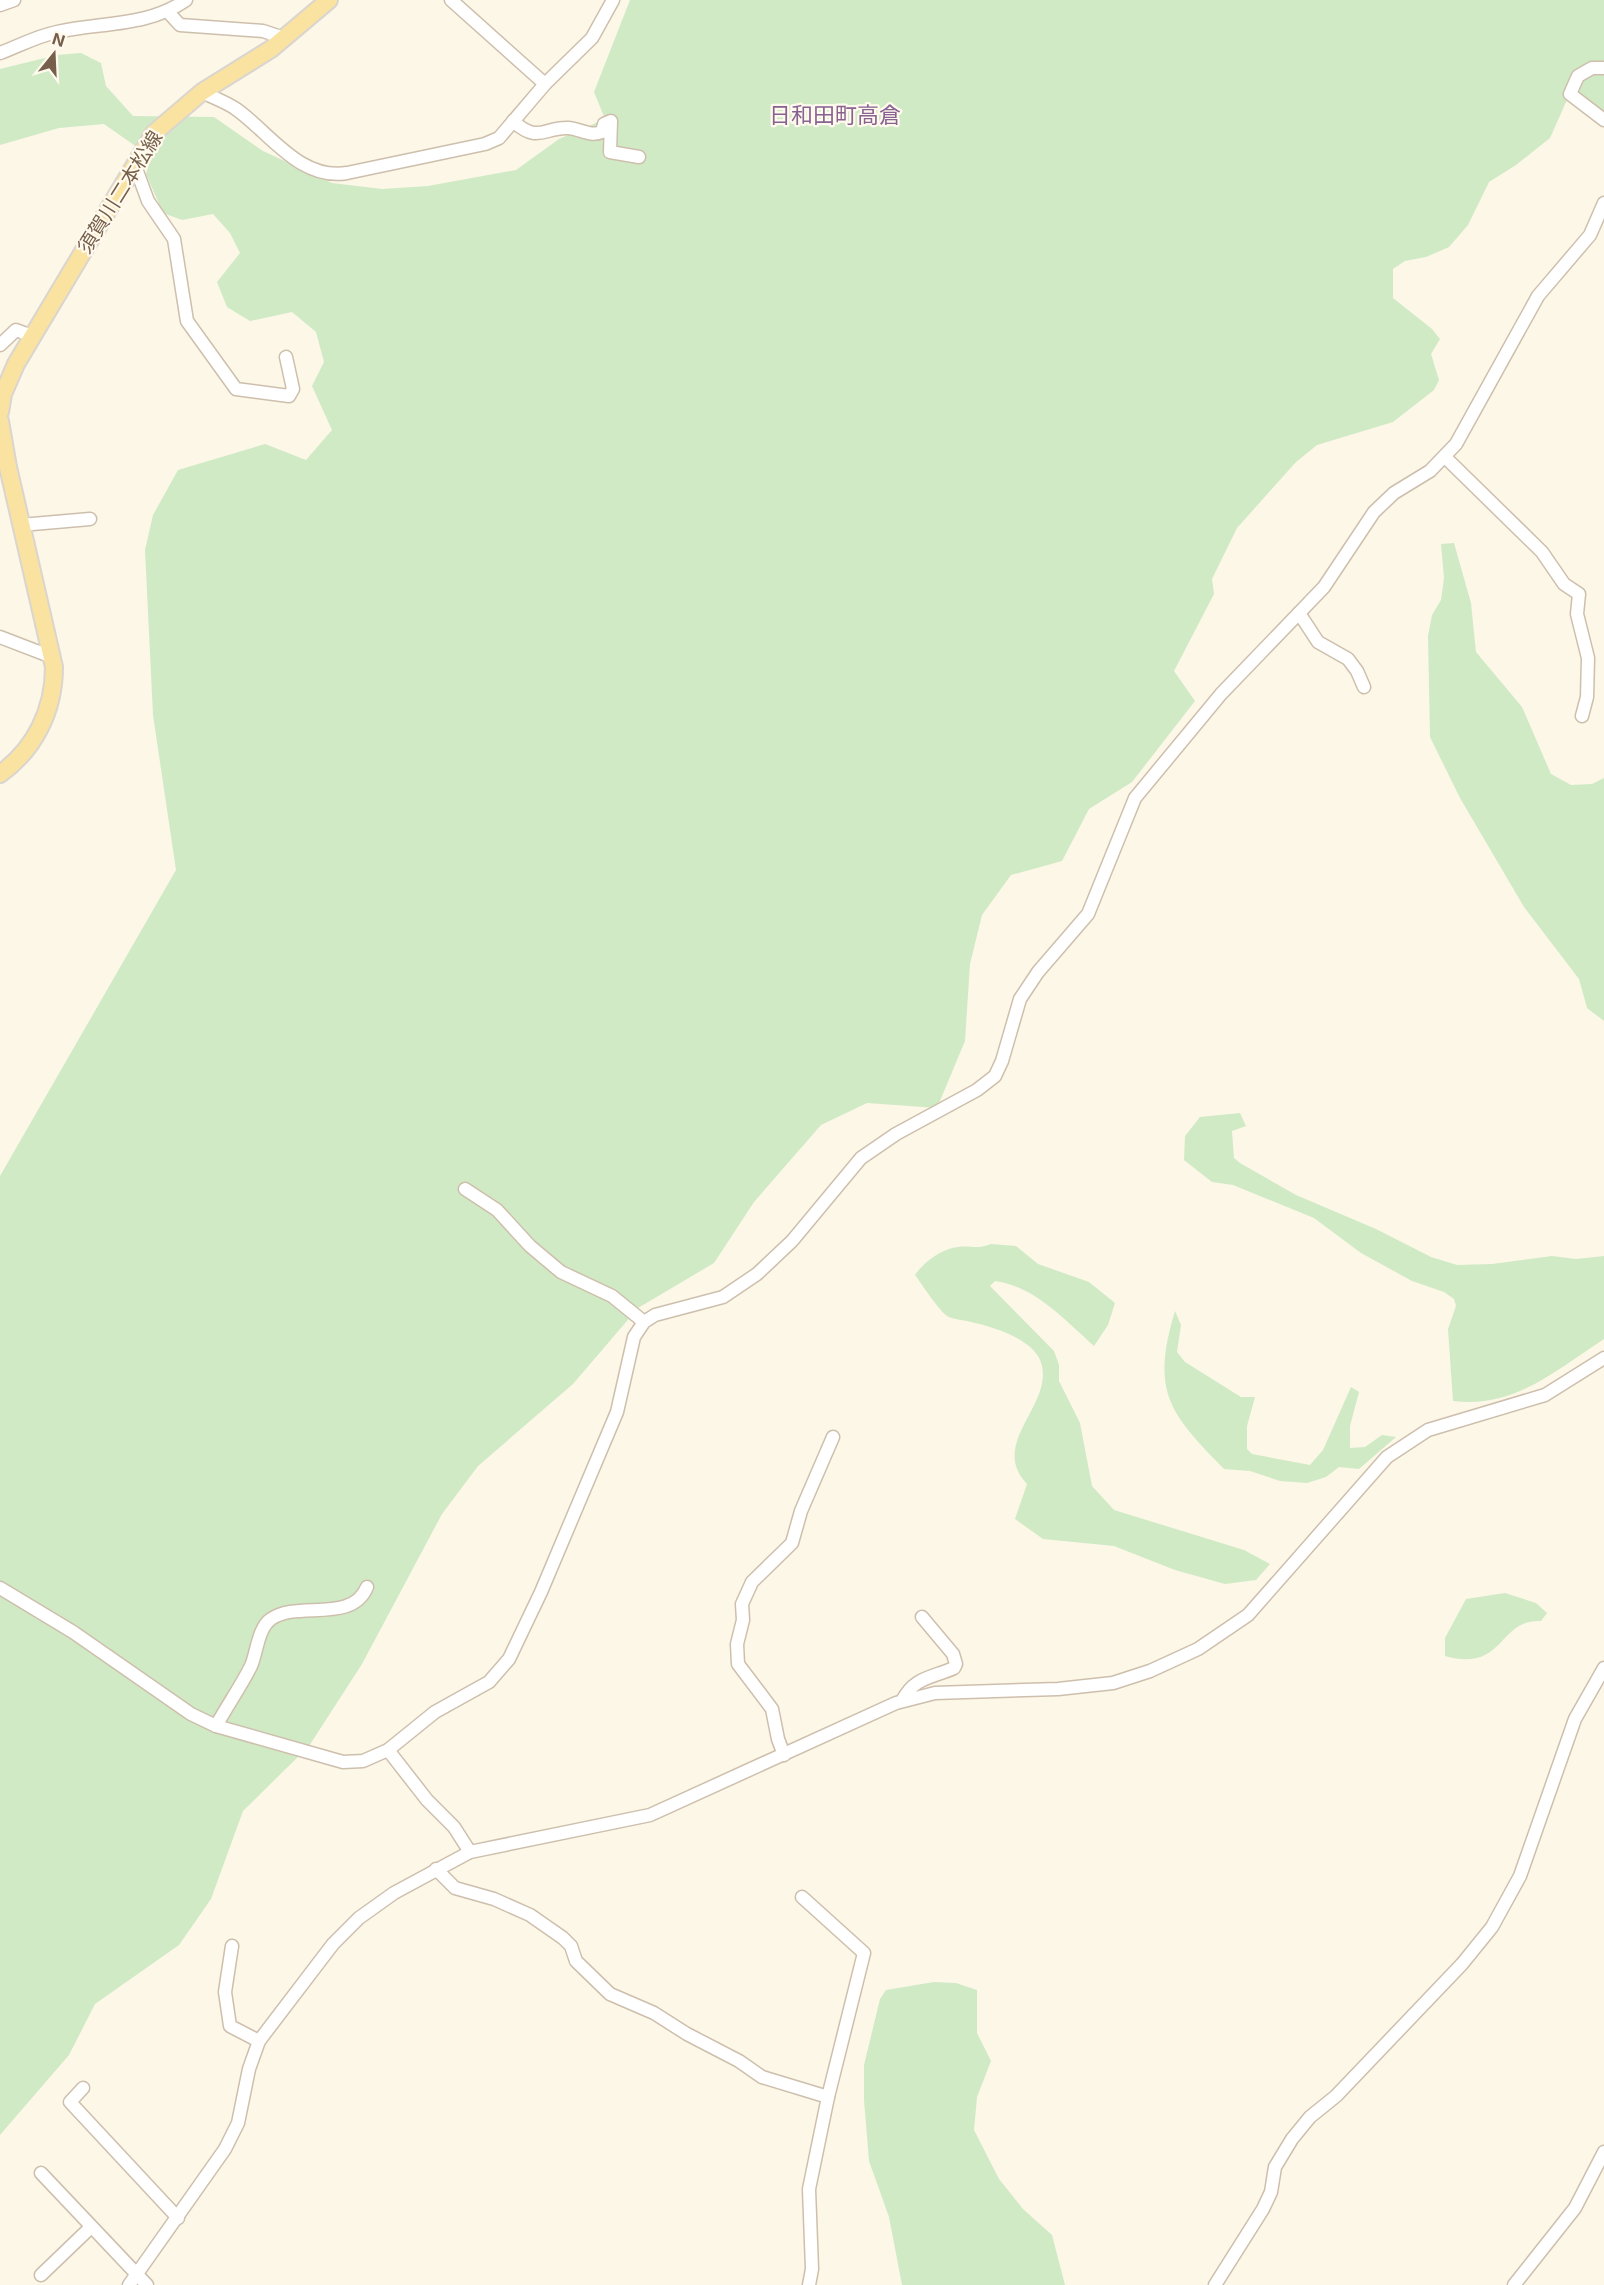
<svg xmlns="http://www.w3.org/2000/svg" width="1604" height="2285" viewBox="0 0 1604 2285" font-family="Inter,'Noto Sans JP',sans-serif">
<style>
.green{fill:#d0eac5}
.lines{fill:none;stroke-linecap:round;stroke-linejoin:round}
.minor-casing{stroke:#cebfad;stroke-width:15}
.major-casing{stroke:#dbd5d0;stroke-width:20}
.minor{stroke:#fff;stroke-width:12}
.major{stroke:#fae3a0;stroke-width:16}
.labels{text-anchor:middle;stroke-width:4.5;stroke-linejoin:round;paint-order:stroke}
.street-label{font-size:20px;fill:#765f4b;stroke:#fffaed}
.quarter-label{font-size:22px;fill:#886392;stroke:#fffaed}
</style>
<rect width="100%" height="100%" fill="#fcf7e7"/>
<g class="green">
<path d="M630 0H1604V116L1570 93 1550 138 1516 165 1489 182 1468 225 1449 247 1426 257 1405 261 1393 269V298L1432 329 1440 339 1431 354 1439 380 1434 390 1393 422 1317 445 1296 462 1237 528 1212 579 1214 594 1174 671 1195 701 1132 782 1089 809 1062 861 1011 875 982 915 970 964 965 1041 937 1108 867 1103 821 1125 754 1202 714 1263 638 1308 573 1384 478 1466 442 1514 362 1664 309 1746 243 1811 211 1899 179 1945 95 2004 69 2055 0 2135V1176L176 870 153 715 145 550 153 515 178 470 265 444 306 460 332 430 312 386 324 362 316 332 292 312 250 321 227 307 217 282 240 253 230 233 213 214 182 220 163 213 146 174 151 157 104 124 59 128 0 145V69L57 55 81 53 101 63 106 86 133 116 214 117 263 151 332 183 382 189 428 186 516 170 559 139 605 119 594 92Z"/>
<path d="M1454 543 1471 603 1476 652 1522 707 1551 774 1571 785 1592 784 1604 778V1021L1587 1008 1579 979 1524 907 1460 798 1430 737 1428 636 1432 615 1441 600 1444 578 1441 544Z"/>
<path d="M1240 1113 1246 1126 1232 1131 1234 1158 1240 1163 1296 1195 1376 1229 1431 1257 1457 1265 1492 1264 1552 1256 1576 1259 1604 1256V1339C1556 1370 1514 1409 1453 1401L1448 1329 1456 1306 1454 1299 1444 1292 1412 1281 1361 1253 1314 1218 1233 1185 1212 1182 1184 1160 1185 1136 1200 1117Z"/>
<path d="M991 1244 1016 1246 1038 1264 1089 1282 1115 1303 1108 1325 1094 1346C1065 1320 1034 1286 995 1281L990 1286 1054 1351 1059 1365V1381L1080 1423 1092 1486 1114 1510 1244 1550 1270 1564 1256 1580 1225 1584 1175 1570 1114 1546 1043 1539 1015 1519 1027 1484C989 1444 1051 1407 1042 1366 1037 1340 994 1327 971 1322 964 1320 956 1320 949 1317 940 1313 922 1284 915 1275 924 1262 941 1249 958 1247 972 1245 975 1250 991 1244Z"/>
<path d="M1175 1311 1181 1325 1177 1352 1185 1362 1241 1397H1255L1247 1426V1449L1252 1454 1310 1465 1323 1450 1351 1387 1359 1392 1350 1426V1448L1365 1447 1382 1435 1396 1437 1359 1469 1339 1467 1326 1477 1307 1483 1280 1481 1250 1471 1224 1469C1168 1412 1151 1391 1175 1311Z"/>
<path d="M1505 1593 1536 1603 1547 1613 1541 1621C1498 1618 1505 1673 1445 1656V1638L1466 1599Z"/>
<path d="M934 1982 956 1983 977 1990V2033L991 2061 977 2097 974 2130 999 2179 1023 2209 1052 2235 1065 2285H902L889 2217 869 2161 864 2100V2065L880 1999 886 1990Z"/>
</g>
<g class="lines">
<defs>
<g id="minor">
<path d="M451 0 545 84"/>
<path d="M0 5 14 0"/>
<path d="M168 12 180 25 263 31 284 38"/>
<path d="M0 53C19 46 37 36 57 32 102 22 147 27 186 0"/>
<path d="M1604 68H1592L1578 76 1570 94 1604 120"/>
<path d="M202 92C214 98 226 102 236 109 269 132 300 181 347 173L485 144 499 138 545 84 592 38 613 0"/>
<path d="M513 121C538 144 544 127 568 128 581 129 590 137 602 132L604 124 611 121 610 152 639 157"/>
<path d="M134 163 148 201 174 239 187 321 236 389 289 396 293 389 286 357"/>
<path d="M0 345 16 330 32 336"/>
<path d="M1445 457 1542 552 1564 584 1579 594 1577 614 1588 658 1587 697 1582 716"/>
<path d="M21 525 90 519"/>
<path d="M1299 613 1318 642 1348 659 1357 671 1364 687"/>
<path d="M0 637 52 657"/>
<path d="M465 1189 497 1210 530 1246 561 1272 612 1296 644 1322"/>
<path d="M0 1588 73 1632 191 1714 216 1726 343 1762 363 1761 388 1750 435 1712 489 1682 509 1659 541 1592 617 1412 634 1337 644 1322 655 1315 723 1297 757 1274 792 1241 861 1158 896 1134 977 1090 995 1076 1002 1061 1020 999 1038 972 1088 914 1135 798 1221 694 1324 587 1374 512 1394 493 1430 471 1456 444 1538 296 1590 235 1604 203"/>
<path d="M902 1701C914 1677 931 1678 954 1668L956 1664 953 1654 922 1617"/>
<path d="M216 1726C227 1706 241 1686 251 1666 257 1652 258 1628 271 1619 297 1600 352 1624 367 1587"/>
<path d="M388 1750 427 1800 454 1827 470 1852"/>
<path d="M784 1755 778 1739 772 1709 738 1664 737 1644 743 1620 742 1604 752 1582 792 1543 801 1511 833 1437"/>
<path d="M436 1869 455 1888 494 1899 530 1915 563 1938 571 1946 576 1961 610 1994 654 2013 687 2034 739 2061 762 2077 828 2097 809 2189 812 2269 809 2285"/>
<path d="M802 1897 864 1953 828 2097"/>
<path d="M232 1946 225 1992 230 2026 259 2041"/>
<path d="M83 2088 70 2102 178 2218"/>
<path d="M41 2173 147 2285"/>
<path d="M41 2275 91 2227"/>
<path d="M129 2285 225 2149 238 2123 249 2069 259 2041 333 1944 359 1918 394 1893 470 1852 650 1815 896 1703 935 1693 1058 1689 1113 1683 1150 1671 1198 1649 1248 1615 1387 1457 1428 1430 1545 1395 1604 1358"/>
<path d="M1215 2285 1263 2209 1271 2192 1275 2167 1292 2139 1310 2117 1336 2096 1462 1964 1492 1927 1520 1876 1575 1719 1604 1668"/>
<path d="M1514 2285 1575 2208 1604 2152"/>
</g>
<g id="major">
<path d="M0 412 3 394 16 364 154 133 202 92 271 49 329 0"/>
<path d="M0 421 8 467 54 667C54 710 35 749 0 774"/>
</g>
</defs>
<use href="#minor" class="minor-casing"/>
<use href="#major" class="major-casing"/>
<use href="#minor" class="minor"/>
<use href="#major" class="major"/>
</g>
<g class="labels">
<g class="street-label">
<text transform="translate(120 192) rotate(-58)" y="7">須賀川二本松線</text>
</g>
<g class="quarter-label">
<text x="835" y="123">日和田町高倉</text>
</g>
</g>
<g transform="translate(54 54) rotate(18)" stroke="#fffaed" stroke-width="4.5" paint-order="stroke">
<path d="M0-4.5L10 22L0 15L-10 22Z" fill="#765f4b"/>
<text y="-9" font-size="16" font-weight="bold" text-anchor="middle" fill="#765f4b">N</text>
</g>
</svg>
